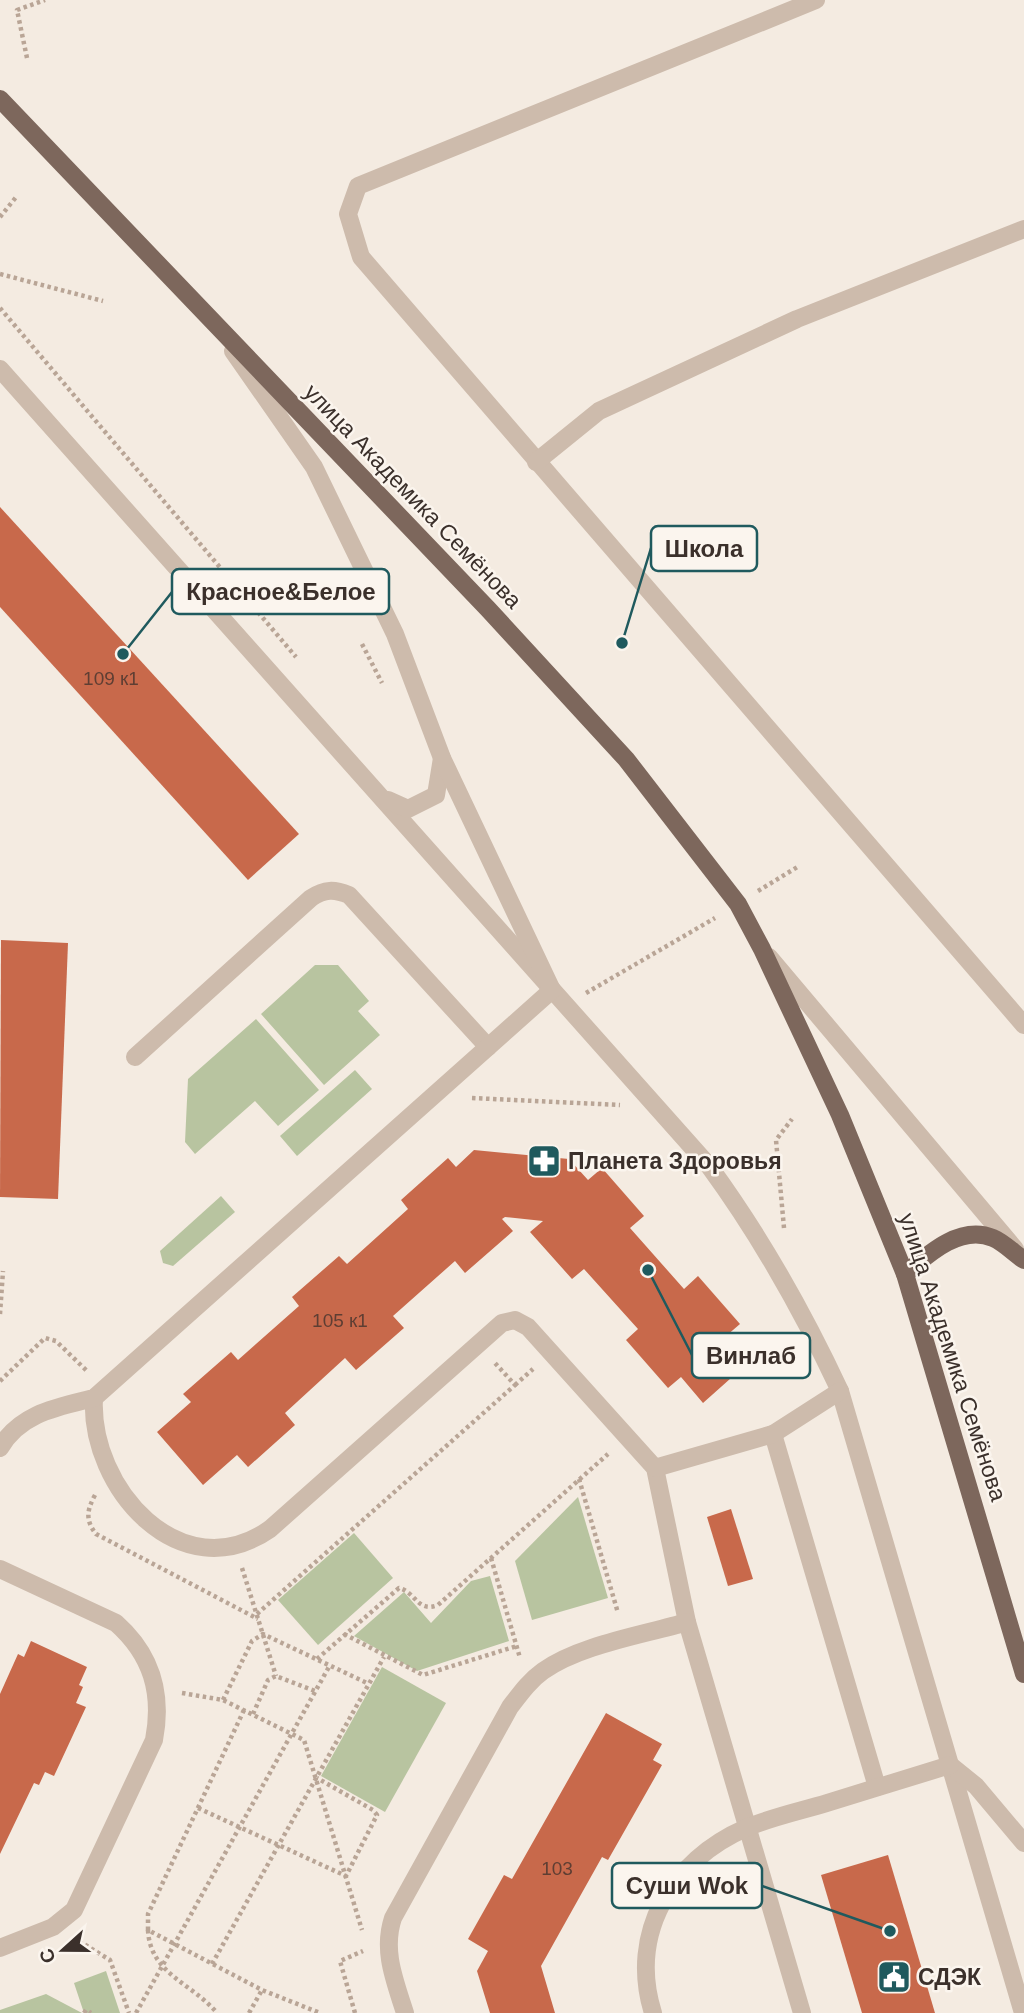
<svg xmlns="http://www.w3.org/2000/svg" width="1024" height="2013" viewBox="0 0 1024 2013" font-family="Helvetica,sans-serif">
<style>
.green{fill:#b8c4a0}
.building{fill:#c8694b}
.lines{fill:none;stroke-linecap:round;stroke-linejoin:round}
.path{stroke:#b9a596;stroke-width:4.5;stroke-dasharray:3.5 3.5;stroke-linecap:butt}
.minor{stroke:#cdbbac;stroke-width:18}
.major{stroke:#7d675c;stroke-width:18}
.labels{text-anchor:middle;stroke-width:5;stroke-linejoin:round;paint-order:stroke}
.number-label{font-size:19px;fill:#5e3e33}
.street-label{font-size:23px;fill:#3b302b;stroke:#fbf5ee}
.poi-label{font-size:23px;font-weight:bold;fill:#3b302b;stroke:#fbf5ee;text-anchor:start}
.leader{fill:none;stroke:#1f5a5e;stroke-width:2.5}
.callout-dot{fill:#1f5a5e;stroke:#fbf5ee;stroke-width:2.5}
.callout{fill:#fbf5ee;stroke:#1f5a5e;stroke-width:2.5}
.callout-label{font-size:24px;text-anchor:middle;font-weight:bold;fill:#3b302b}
</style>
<rect width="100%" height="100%" fill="#f4ebe1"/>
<g class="green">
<path d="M315 965H338L369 1001 358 1011 380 1035 324 1085 261 1014Z"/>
<path d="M256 1019 319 1090 278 1126 255 1101 195 1154 185 1142 188 1079Z"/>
<path d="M355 1070 372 1089 297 1156 280 1136Z"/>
<path d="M221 1196 235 1212 173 1266 163 1263 160 1251Z"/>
<path d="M578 1497 608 1598 532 1620 515 1561Z"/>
<path d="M354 1533 393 1578 318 1645 278 1600Z"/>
<path d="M490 1576 509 1641 417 1671 354 1636 404 1592 431 1623 471 1581Z"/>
<path d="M382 1667 446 1703 385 1812 321 1776Z"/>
<path d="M106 1971 120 2013H84L74 1983Z"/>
<path d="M46 1994 82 2013H0V2010Z"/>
</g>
<g class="building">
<path d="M0 507 299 834 248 880 0 607Z"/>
<path d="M1 940 68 943 58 1199 0 1197Z"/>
<path d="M474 1150 569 1159 588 1180 602 1168 644 1216 630 1228 684 1289 698 1276 740 1324 726 1336 749 1362 703 1403 681 1377 668 1388 626 1340 638 1329 584 1269 572 1279 530 1232 543 1221 505 1217 502 1219 513 1231 465 1273 455 1261 393 1316 404 1328 356 1370 345 1358 285 1413 295 1425 248 1467 237 1455 203 1485 157 1432 191 1402 183 1394 231 1352 238 1360 299 1306 292 1297 339 1256 347 1264 408 1209 401 1200 448 1158 456 1167Z"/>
<path d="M731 1509 753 1579 728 1586 707 1517Z"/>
<path d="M31 1641 87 1667 79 1685 83 1687 76 1703 86 1707 54 1776 45 1772 39 1785 34 1783 0 1854V1694L18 1654 24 1657Z"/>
<path d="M606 1713 662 1744 653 1760 662 1765 608 1860 602 1857 541 1966 555 2013H490L477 1971 488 1951 468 1939 504 1875 512 1879Z"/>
<path d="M888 1855 935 2013H862L821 1875Z"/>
</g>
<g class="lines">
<g class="path">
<path d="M27 58 17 10 45 0"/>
<path d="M0 217 17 196"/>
<path d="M0 274 103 301"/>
<path d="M0 308 296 657"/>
<path d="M362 644 382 683"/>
<path d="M758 891 799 866"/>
<path d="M586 993 715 918"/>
<path d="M472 1098 620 1105"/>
<path d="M784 1228 776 1140 792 1119"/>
<path d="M0 1314 3 1271"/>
<path d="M0 1381 45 1338 56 1341 88 1372"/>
<path d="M515 1385 533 1369"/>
<path d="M579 1479 618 1613"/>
<path d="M95 1495C87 1510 85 1520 96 1534L258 1619"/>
<path d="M491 1558 520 1658"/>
<path d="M242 1568 276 1676"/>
<path d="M257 1614 515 1385 495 1363"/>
<path d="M344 1634 423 1675 517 1646"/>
<path d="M317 1659 399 1588C416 1592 417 1613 438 1605L608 1454"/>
<path d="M182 1693 223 1700 304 1740 362 1930"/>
<path d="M223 1700 252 1641 263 1634 369 1684"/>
<path d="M244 1710 148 1914V1930L262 1990 320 2013"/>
<path d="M253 1714 268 1680 276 1676 315 1691"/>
<path d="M198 1808 346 1876 377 1815 373 1810 317 1778"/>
<path d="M148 1930C150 1974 192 1983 217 2013"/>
<path d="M79 1941 110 1960 129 2013"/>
<path d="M212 1964 384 1657"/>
<path d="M84 2013 86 2010 91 2013"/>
<path d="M136 2013 330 1665"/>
<path d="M249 2013 262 1990"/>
<path d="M355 2013 340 1961 363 1951"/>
</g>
<g class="minor">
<path d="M816 0 358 186 348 214 361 257 1024 1025"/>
<path d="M0 369 709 1166C761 1237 803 1312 840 1391L1023 2013"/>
<path d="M536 462 599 411 797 319 1024 229"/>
<path d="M388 800 408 809 436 795 442 758"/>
<path d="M769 957 1015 1249"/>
<path d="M135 1057 311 898C325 889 334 889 349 895L488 1047"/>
<path d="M94 1398C89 1488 181 1591 270 1529L502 1323 515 1320 528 1327 655 1468 687 1622 802 2013"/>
<path d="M773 1434 877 1787"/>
<path d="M0 1448C20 1413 58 1407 94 1398L552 990 442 758 395 634 314 467 233 351"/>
<path d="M655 1468 773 1434 840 1391"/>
<path d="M0 1569 116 1623C152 1655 163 1693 154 1740L74 1910 53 1927 0 1948"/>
<path d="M950 1765 976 1786 1024 1843"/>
<path d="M405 2013C395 1981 382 1951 393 1918L510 1707C520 1694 529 1681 543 1671 579 1645 643 1635 687 1622"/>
<path d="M653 2013C628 1933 672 1860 746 1828 772 1817 801 1811 827 1803 868 1790 909 1778 950 1765"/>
</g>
<g class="major">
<path d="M0 99 488 609 626 759 738 904 762 949 840 1115 905 1274 1024 1674"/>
<path d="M905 1274C927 1255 960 1224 993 1238 1003 1242 1014 1253 1024 1260"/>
</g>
</g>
<defs>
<symbol id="pharmacy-square" viewBox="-11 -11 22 22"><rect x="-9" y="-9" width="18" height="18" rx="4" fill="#1f5a5e" stroke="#fbf5ee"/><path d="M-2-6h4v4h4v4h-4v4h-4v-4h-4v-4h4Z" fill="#fff"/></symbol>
<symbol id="civic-square" viewBox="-11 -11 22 22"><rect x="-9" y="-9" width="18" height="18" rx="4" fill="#1f5a5e" stroke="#fbf5ee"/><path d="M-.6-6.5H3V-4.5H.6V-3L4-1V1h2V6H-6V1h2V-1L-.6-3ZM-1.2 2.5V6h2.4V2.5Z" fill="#fff"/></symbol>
</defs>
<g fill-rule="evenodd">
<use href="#pharmacy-square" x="525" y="1142" width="38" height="38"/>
<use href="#civic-square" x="875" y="1958" width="38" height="38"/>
</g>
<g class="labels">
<g class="number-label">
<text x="111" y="685">109 к1</text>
<text x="340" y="1327">105 к1</text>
<text x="557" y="1875">103</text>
</g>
<g class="street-label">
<text transform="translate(413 496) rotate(46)" y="8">улица Академика Семёнова</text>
<text transform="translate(953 1357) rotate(72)" y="8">улица Академика Семёнова</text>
</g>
<g class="poi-label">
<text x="568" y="1169">Планета Здоровья</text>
<text x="918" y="1985">СДЭК</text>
</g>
</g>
<path class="leader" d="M622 643L651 548M123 654L172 592M648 1270L692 1355M890 1931L762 1886"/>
<g class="callout-dot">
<circle cx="622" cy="643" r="7"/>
<circle cx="123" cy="654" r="7"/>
<circle cx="648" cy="1270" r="7"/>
<circle cx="890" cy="1931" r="7"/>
</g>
<g class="callout">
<rect x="651" y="526" width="106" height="45" rx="7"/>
<rect x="172" y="569" width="217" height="45" rx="7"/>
<rect x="692" y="1333" width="118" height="45" rx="7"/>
<rect x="612" y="1863" width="150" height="45" rx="7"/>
</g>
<g class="callout-label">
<text x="704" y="557">Школа</text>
<text x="281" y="600">Красное&amp;Белое</text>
<text x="751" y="1364">Винлаб</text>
<text x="687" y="1894">Суши Wok</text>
</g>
<g transform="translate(63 1950) rotate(249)" stroke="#fbf5ee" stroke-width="5" paint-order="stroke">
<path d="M0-5L12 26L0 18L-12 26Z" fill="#3b302b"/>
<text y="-10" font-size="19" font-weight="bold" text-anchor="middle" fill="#3b302b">С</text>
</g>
</svg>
